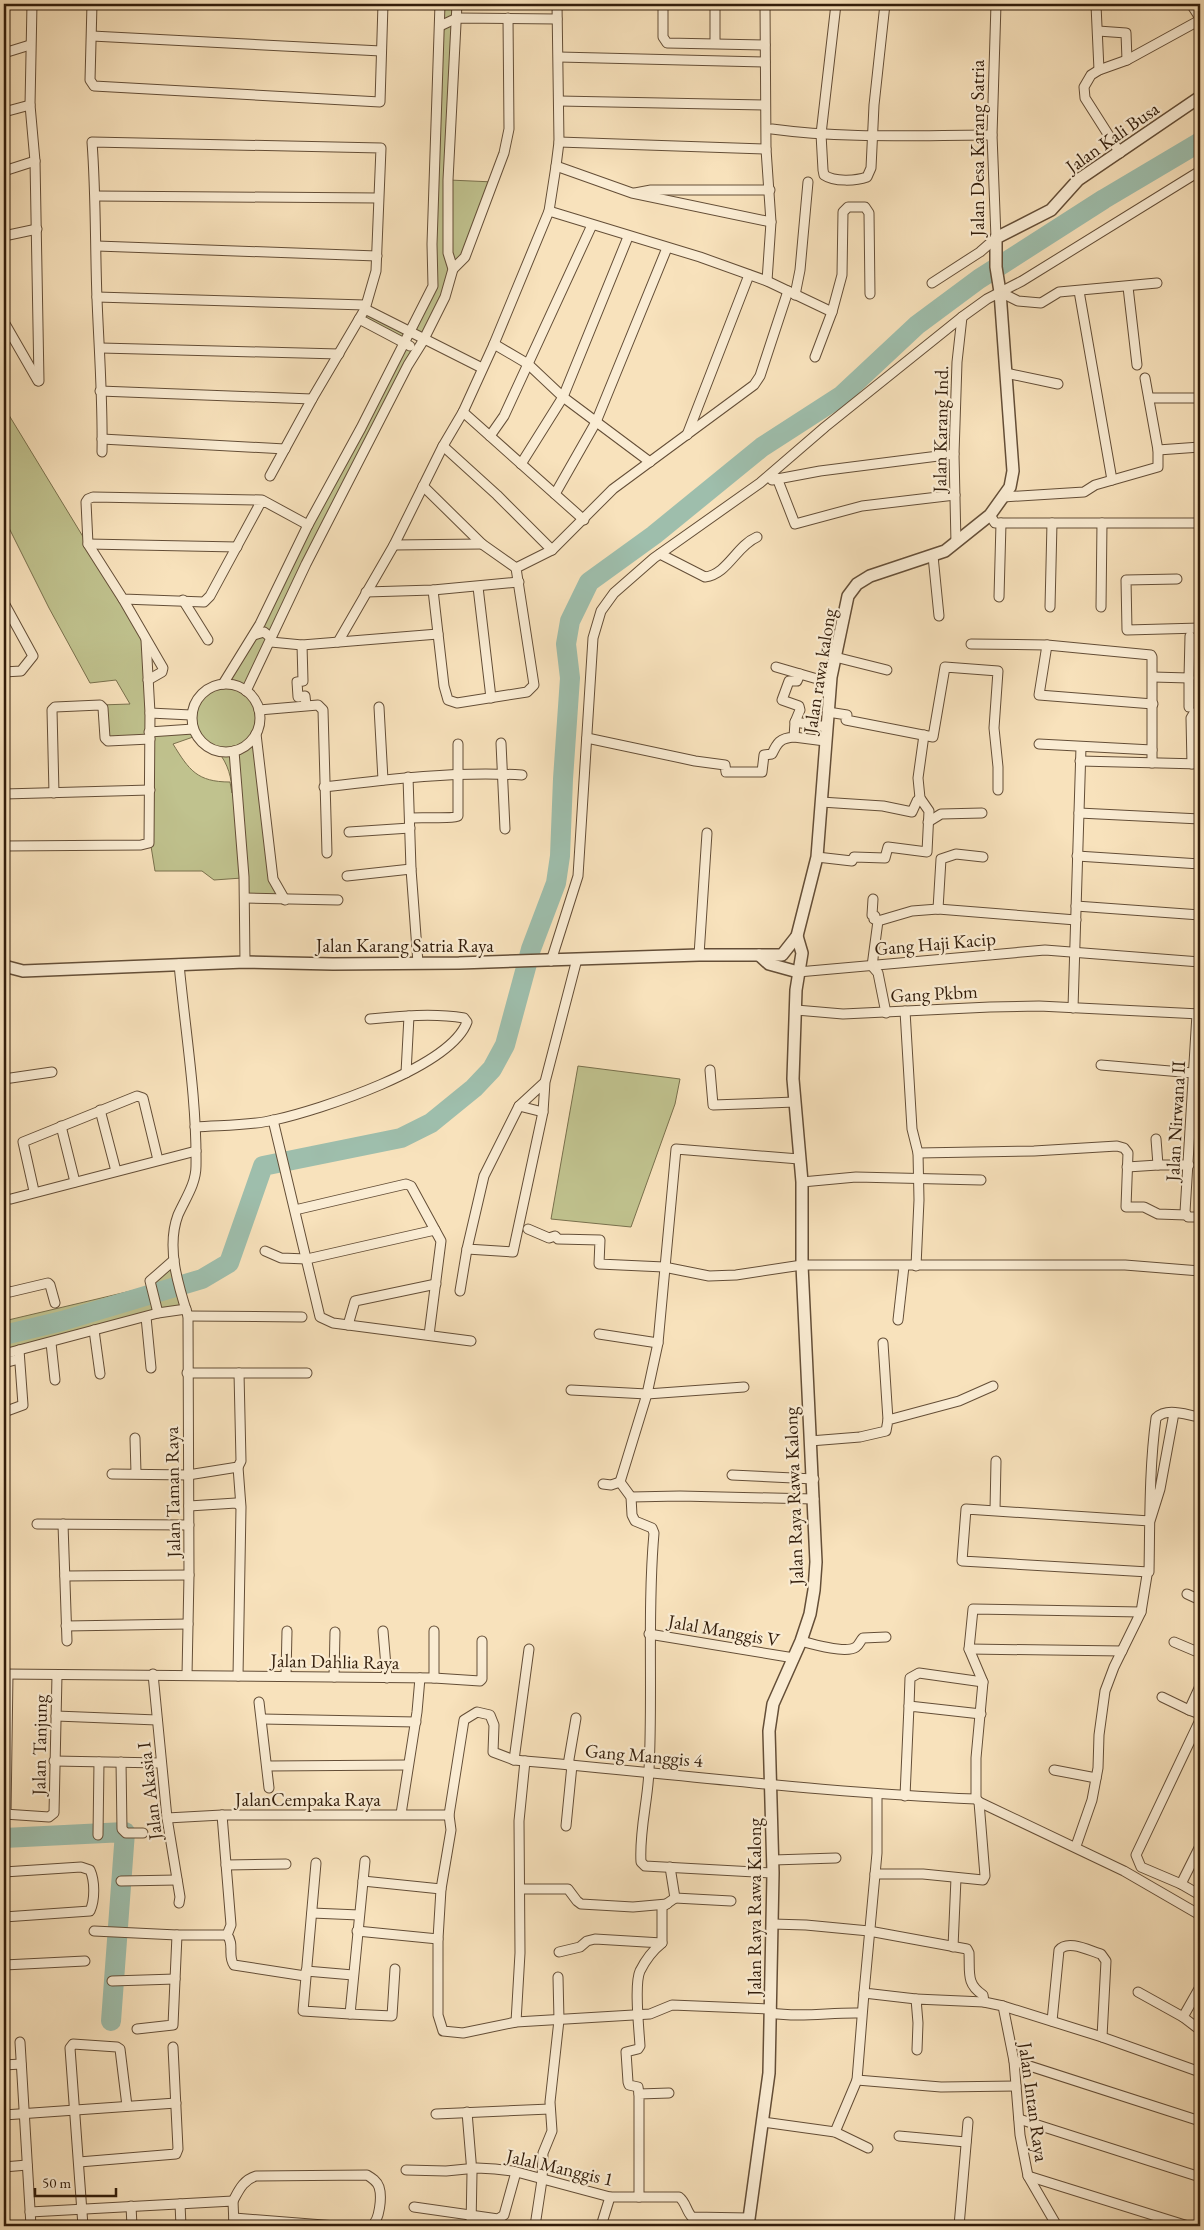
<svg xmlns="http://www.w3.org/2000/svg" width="1204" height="2230" viewBox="0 0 1204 2230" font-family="'EB Garamond',serif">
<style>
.green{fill:#c0c28e;stroke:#79704c;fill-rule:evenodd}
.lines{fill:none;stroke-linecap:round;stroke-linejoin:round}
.river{stroke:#9ebeac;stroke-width:20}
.minor-casing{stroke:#644e37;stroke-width:11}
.tertiary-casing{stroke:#644e37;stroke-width:14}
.minor{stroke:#faecd3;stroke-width:9}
.tertiary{stroke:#faecd3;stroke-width:11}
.labels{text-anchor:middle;stroke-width:4.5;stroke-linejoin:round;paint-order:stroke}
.street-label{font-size:19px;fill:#321d0b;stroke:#faecd3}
</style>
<rect width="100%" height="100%" fill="#f8e2bc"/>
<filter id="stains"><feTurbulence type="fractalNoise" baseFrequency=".004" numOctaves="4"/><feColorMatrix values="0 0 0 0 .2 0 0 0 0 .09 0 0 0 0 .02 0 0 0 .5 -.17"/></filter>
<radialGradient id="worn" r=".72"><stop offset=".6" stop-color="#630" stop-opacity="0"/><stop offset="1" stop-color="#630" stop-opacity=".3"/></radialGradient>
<g class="green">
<path d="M440 4H457L449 180 494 182 465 257 453 269 424 339 410 332 405 343 417 349 269 632 262 629 274 597 405 343 359 319 365 309 410 331 433 286Z"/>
<path d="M4 407 146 640 150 732 193 729C188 707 199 691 220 685L254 635 268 634 247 691C258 702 262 716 257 731L273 879 285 900 248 898 242 878 214 880 202 871H155L150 840V740L110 742 100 705 130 704 116 680 90 683 49 608 4 518ZM196 736C204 746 211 746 218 752 228 763 232 779 232 793L230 782C197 782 189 770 173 744Z"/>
<path d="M578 1066 680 1079 675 1104 631 1227 551 1219Z"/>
<path d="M174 1260 186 1309 4 1354V1321L152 1286 150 1281Z"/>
</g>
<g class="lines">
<g class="river">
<path d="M4 1335 62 1321 202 1279 229 1263 263 1166 401 1138 431 1123 474 1088 492 1069 505 1045 531 949 556 883 560 856 563 779 570 678 566 644 570 621 589 582 654 535 762 447 841 396 917 325 979 279 1104 199 1200 142"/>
<path d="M4 1838 125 1832 111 2021"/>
</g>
<defs>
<g id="minor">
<path d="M32 4 30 105 35 161 39 381"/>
<path d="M92 4 90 80 94 86 380 102 383 4"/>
<path d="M557 4 559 142 556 166 632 193 771 222"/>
<path d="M663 4V37L667 43 765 45"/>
<path d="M715 4V43"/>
<path d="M765 4 766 149 771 222 767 281"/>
<path d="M836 4 821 134 823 170 824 175C834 182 856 181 867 177L871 168 874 105 885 4"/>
<path d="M1191 4 1200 18"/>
<path d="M440 26 457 18 557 19"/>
<path d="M1098 31 1126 33 1127 60"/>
<path d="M92 36 381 51"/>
<path d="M4 53 30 45"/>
<path d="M559 57 765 62"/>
<path d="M1099 70 1096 5 1101 4"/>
<path d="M559 101 765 105"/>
<path d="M4 112 30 105"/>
<path d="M772 129C845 139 919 135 992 135"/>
<path d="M559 142 766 149"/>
<path d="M1120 153 1085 98 1084 87 1091 75 1099 70 1127 60 1200 20"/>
<path d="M4 171 35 161"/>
<path d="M635 193 651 190H770"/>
<path d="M96 196 378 198"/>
<path d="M549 211 700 257 767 281 832 312"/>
<path d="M4 236 37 229"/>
<path d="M97 246 377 256"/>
<path d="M453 269 465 257 504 153 509 129 508 18"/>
<path d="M932 283 980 252 996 238 992 135 996 4"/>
<path d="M1128 287 1137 365"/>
<path d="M1079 291 1112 480"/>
<path d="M1000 292 1018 301 1041 303 1059 292 1157 283"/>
<path d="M795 295 800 270 808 182"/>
<path d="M97 297 365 305"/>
<path d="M365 309 482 368"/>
<path d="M359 319 410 346"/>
<path d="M4 322 38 381"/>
<path d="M494 344 528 364 563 397 650 462"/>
<path d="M101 348 339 354"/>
<path d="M815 357 832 312 842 275 843 212 848 207H865L869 213 870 294"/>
<path d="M1006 373 1058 384"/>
<path d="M100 391 312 399"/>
<path d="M1149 398H1200"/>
<path d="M463 412 584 520"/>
<path d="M687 435 749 275"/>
<path d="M490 436 504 416 592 225"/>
<path d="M102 439 285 449"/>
<path d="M443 446 497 495 552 550"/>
<path d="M1158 450 1200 447"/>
<path d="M102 452C103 401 99 350 97 299 95 246 96 194 92 142L381 148 376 271 365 309 312 399 270 476"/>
<path d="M521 464 563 397 628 237"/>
<path d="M777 478 795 524 862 506 955 495"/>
<path d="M772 480 820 471 954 454"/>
<path d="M423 486 482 544 516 568"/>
<path d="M555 494 596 422 667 248"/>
<path d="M1003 497 1084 492 1095 485 1158 467V450L1145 378"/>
<path d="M262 500 210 596 204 602 123 599 88 544 86 502 88 499 93 497 262 500 308 525"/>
<path d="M990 515 995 523H1200"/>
<path d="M956 543 954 454 957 362 962 317"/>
<path d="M88 544 237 547"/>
<path d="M394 545 482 544"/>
<path d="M660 554 705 577C728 574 736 546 757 537"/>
<path d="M933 556 939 616"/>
<path d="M1177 579 1126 580 1127 630 1200 628"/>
<path d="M478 587 491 698"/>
<path d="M433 590 444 686 448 700 457 703 527 692 534 685 516 568 552 550 613 489 754 385 760 376 788 291"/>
<path d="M366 592 433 590 519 582"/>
<path d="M999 597 1001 523"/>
<path d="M123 599 163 668 162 672 148 680"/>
<path d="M183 600 208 640"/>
<path d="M4 603 33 656 21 671 4 672"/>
<path d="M1050 607 1052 523"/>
<path d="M1101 607 1102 523"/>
<path d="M254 635 264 632 270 637 271 642 302 645 438 634"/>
<path d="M338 642 394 545 443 446 463 412 494 344 549 211 556 166"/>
<path d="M971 644 1047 645 1151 655 1152 657V763"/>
<path d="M302 645 303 681 297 682 298 697 305 696 306 705"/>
<path d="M1047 645 1039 695 1153 704"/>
<path d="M835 657 887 670"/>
<path d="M776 667 831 683"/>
<path d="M1153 677 1189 678 1190 636"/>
<circle cx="226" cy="718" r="34"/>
<path d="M223 684 260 624 308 525 361 428 433 286 432 244 440 4"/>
<path d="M246 691 306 564 408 365 423 341 445 297 453 269 448 253V180L457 4"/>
<path d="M379 707 383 780"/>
<path d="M1189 707V678"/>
<path d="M259 710 318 705 323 710 327 853"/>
<path d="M828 712 847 715 846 720 933 737 945 667 998 671 994 728 998 767V790"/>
<path d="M150 713 191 715"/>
<path d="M795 722 827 727"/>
<path d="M149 732 193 729"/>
<path d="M256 734 273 879 285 900"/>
<path d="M794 737 825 741"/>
<path d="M587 738 695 761 725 765 726 772H762L764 755 772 754C777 743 780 738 794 737L795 722 800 710 799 706 782 700 789 681H797L800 674"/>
<path d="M501 743 505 829"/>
<path d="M1039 744 1152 750"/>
<path d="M234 751 244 877 245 962"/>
<path d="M1080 761 1200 764"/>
<path d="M1192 764 1191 718 1194 713 1200 712"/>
<path d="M408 777 411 869 418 963"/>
<path d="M324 787C390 779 455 771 522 775"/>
<path d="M54 793 52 710 55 707 100 705 103 708 105 738 108 741 150 739"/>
<path d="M4 794 150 790"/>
<path d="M821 802 883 806 912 812 917 801 920 798"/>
<path d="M1079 813 1200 819"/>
<path d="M410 818C418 817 454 819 458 816V744"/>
<path d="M928 822 941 814 982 813"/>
<path d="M349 832 410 828"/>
<path d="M4 846 141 845 149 843 150 713 146 640"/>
<path d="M1077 856 1200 864"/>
<path d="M817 857 852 861 854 857 885 858 888 847 927 852 929 811 920 798 918 778 924 735"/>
<path d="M347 876 411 869"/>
<path d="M245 898 338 900"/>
<path d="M873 899 872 915 875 916 874 919 878 921 872 966 878 973 886 1013"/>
<path d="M1076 906 1200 915"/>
<path d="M938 909 941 859 956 854 983 857"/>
<path d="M878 921 912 911 938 909 1076 920"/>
<path d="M699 955 707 833"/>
<path d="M551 961 578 876 593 638 601 611 614 593 654 558 760 483 825 427 962 317 987 299 1022 281 1200 171"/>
<path d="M179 964C185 1029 197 1100 196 1166 196 1184 185 1199 178 1215 166 1247 178 1285 188 1316L189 1575 187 1675"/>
<path d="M798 972 1045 950 1200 962"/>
<path d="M1073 1008 1081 747"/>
<path d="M796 1010 843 1014 990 1007 1039 1006 1200 1014"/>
<path d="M905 1011 912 1129 918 1153 919 1200 916 1266"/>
<path d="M1197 1014 1185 1212 1188 1217H1200"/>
<path d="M1101 1065 1193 1073"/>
<path d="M710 1070 713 1105 795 1102"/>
<path d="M406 1073 409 1016"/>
<path d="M4 1079 52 1072"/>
<path d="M545 1082 543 1112 513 1252 467 1249 484 1176 519 1106 545 1082 577 959"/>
<path d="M519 1106 543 1112"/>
<path d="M100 1110 116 1171"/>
<path d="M273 1120 320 1317 333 1323 471 1341"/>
<path d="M61 1126 75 1182"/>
<path d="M195 1127C220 1125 249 1126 274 1120 319 1110 450 1068 467 1022L464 1018C434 1013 400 1016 370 1019"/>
<path d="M1156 1139 1158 1165H1189"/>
<path d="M918 1153 1034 1151 1117 1146 1124 1148 1128 1153 1126 1207H1144L1158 1214 1186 1215"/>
<path d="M1127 1167 1158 1165"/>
<path d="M802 1182 856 1177 981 1180"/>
<path d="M34 1191 23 1142 137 1096 143 1098 158 1160"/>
<path d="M11 1199 196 1151"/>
<path d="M295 1210 406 1184 411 1186 441 1241 429 1335"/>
<path d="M528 1229 549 1238 555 1236 558 1239 600 1240 599 1264 664 1267 709 1276 736 1275 802 1265H1125L1200 1271"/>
<path d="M265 1251 281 1258 307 1259 435 1230"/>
<path d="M4 1289 10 1292 48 1283 50 1285 55 1303"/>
<path d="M460 1291 467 1249"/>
<path d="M158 1313 150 1281 174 1260"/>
<path d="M188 1316 302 1317"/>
<path d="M146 1317 151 1368"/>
<path d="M898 1320 904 1266"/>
<path d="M348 1325 355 1301 436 1284"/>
<path d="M94 1330 100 1374"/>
<path d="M599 1334 658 1343"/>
<path d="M51 1343 55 1380"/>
<path d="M883 1343 888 1420"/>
<path d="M4 1354 158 1313 186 1309"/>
<path d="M4 1363 19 1359"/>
<path d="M187 1373H307"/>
<path d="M571 1390 647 1394 744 1387"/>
<path d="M4 1412 23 1405 19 1350"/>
<path d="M1174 1413 1160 1489 1150 1521 966 1509 962 1561 1149 1572C1150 1521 1149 1469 1156 1418 1167 1407 1186 1415 1200 1417"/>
<path d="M135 1438 136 1473"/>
<path d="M810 1441 860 1437 886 1431 888 1420 959 1401 993 1386"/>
<path d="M112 1474 188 1475 238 1467 241 1461 239 1373"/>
<path d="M732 1475 814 1479"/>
<path d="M603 1484 611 1485 620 1482"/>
<path d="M631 1497 680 1496 814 1499"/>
<path d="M189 1506 236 1503 239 1505"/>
<path d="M995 1510 996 1461"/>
<path d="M37 1524 189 1525"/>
<path d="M63 1524 67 1641"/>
<path d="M65 1576 189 1575"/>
<path d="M1187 1594 1200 1600"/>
<path d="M66 1626 188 1624"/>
<path d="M383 1631 387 1678"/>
<path d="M434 1631V1678"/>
<path d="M649 1634 794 1658"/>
<path d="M801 1641C812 1644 846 1654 856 1647 859 1645 860 1641 863 1638L886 1637"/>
<path d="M1174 1642 1200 1653"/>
<path d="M969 1649 1122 1651"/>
<path d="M4 1674 434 1678 480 1681 482 1679V1641"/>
<path d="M153 1674 167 1818 180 1897 179 1903"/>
<path d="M238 1676 241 1507 238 1467"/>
<path d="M286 1676 287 1631"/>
<path d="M334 1677 335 1632"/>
<path d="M1200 1686 1189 1710 1200 1714"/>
<path d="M1162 1697 1189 1710"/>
<path d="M259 1702 269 1788"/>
<path d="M909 1706 910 1678 919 1673 983 1682"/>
<path d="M56 1716 157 1720"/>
<path d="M262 1719 416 1722"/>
<path d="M1200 1720 1136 1855 1141 1867 1181 1884 1200 1895"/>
<path d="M514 1760 529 1649"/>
<path d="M54 1761 161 1763"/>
<path d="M121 1762 122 1829 126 1833H143"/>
<path d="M568 1765 576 1718"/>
<path d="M268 1766 407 1765"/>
<path d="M1054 1770 1096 1778"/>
<path d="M877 1794V1853L864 1993 916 1999"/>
<path d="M905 1796 909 1706 981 1714"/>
<path d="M976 1799V1758L983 1682 969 1649 973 1609 1141 1612"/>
<path d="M4 1814 49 1817 54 1813 57 1675"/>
<path d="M6 1814 8 1674"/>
<path d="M401 1814 417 1712 420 1678"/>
<path d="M167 1818 222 1815H449"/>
<path d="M566 1826 572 1765"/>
<path d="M98 1835 99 1762"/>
<path d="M1076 1846 1092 1800 1098 1768 1099 1735 1105 1691 1114 1667 1141 1612 1147 1575"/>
<path d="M773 1860 836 1858"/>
<path d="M365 1861 350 2014 392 2016 395 1969"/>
<path d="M316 1863 303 2011 350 2014"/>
<path d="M226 1865 286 1864"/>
<path d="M4 1872 81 1867 90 1870C95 1881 95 1900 90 1911L4 1917"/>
<path d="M773 1873 645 1866 641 1862C639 1831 648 1801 649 1770 653 1691 647 1612 654 1533L652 1528 635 1521 632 1515 631 1497 620 1482 647 1394 658 1343 676 1149 799 1159"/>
<path d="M875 1874H923L983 1880 985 1876 979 1802"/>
<path d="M121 1881 177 1880"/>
<path d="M363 1881 441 1889"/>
<path d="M1181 1884 1200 1846"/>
<path d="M520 1889H568L577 1901 581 1904 633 1907 667 1904"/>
<path d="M675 1898 731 1901"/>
<path d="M312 1913 359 1915"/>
<path d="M772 1924 806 1925 869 1931 967 1949 969 1953C970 1973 966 1984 983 1995L984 2002"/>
<path d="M94 1931 177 1935H227L231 1925 222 1815"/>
<path d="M357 1931 438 1939"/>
<path d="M227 1935C235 1944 227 1956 234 1965L305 1976"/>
<path d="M953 1947 956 1878"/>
<path d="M559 1952 580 1947 587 1941 595 1939 662 1943"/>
<path d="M4 1965 85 1961"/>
<path d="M306 1971 353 1975"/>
<path d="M112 1981 175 1979"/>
<path d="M1200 1987 1183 2017 1200 2030"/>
<path d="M1138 1992 1183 2017"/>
<path d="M864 1993 857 2080 941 2087 1016 2086"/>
<path d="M1003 2006 1014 2061 1020 2135 1028 2176 1057 2226"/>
<path d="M771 2009 672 2005 650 2014 516 2022 463 2033 443 2031 438 2015V1939L441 1889 451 1830 449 1815 464 1720 477 1712 490 1715 494 1725 493 1752 514 1760C668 1773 822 1793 976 1799L979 1802 1124 1871 1200 1915"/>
<path d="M771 2013C801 2018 831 2012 861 2013"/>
<path d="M1052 2021 1059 1950C1068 1939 1090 1951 1101 1954L1106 1961 1102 2037"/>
<path d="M516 2022 520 1953 519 1821 525 1761"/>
<path d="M137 2029 173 2025 177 1935"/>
<path d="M20 2042 31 2226"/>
<path d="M917 2050 918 2023 916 1999 984 2002 1003 2006 1102 2037 1200 2072"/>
<path d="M1014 2061 1200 2121"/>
<path d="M4 2065 21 2064"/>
<path d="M639 2094 638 2087 629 2085 628 2082 626 2052 638 2049 640 2046C639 2029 634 1984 640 1971 646 1959 652 1951 662 1943V1907L675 1898 670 1867"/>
<path d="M467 2112 472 2173 471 2226"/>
<path d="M436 2114 550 2109"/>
<path d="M4 2115 176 2103"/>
<path d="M1019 2119 1200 2177"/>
<path d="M763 2122 835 2132 868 2148"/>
<path d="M835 2132 857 2080"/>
<path d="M899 2136 966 2142"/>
<path d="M79 2162 176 2154 178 2149 173 2047"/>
<path d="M4 2167 27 2165"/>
<path d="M406 2170 446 2171 477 2168 495 2169 513 2171 610 2197H679C686 2202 686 2211 692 2217L749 2218"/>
<path d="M1028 2176 1188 2226"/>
<path d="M639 2197V2094L669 2093"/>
<path d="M233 2201C239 2190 243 2180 256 2176L367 2175C372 2178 377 2181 379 2187 382 2196 380 2221 371 2226"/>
<path d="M180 2204 181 2226"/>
<path d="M131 2206 132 2226"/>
<path d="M414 2207 498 2219 504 2215 516 2172"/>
<path d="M30 2212 233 2201 234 2226"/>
<path d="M234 2218 336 2226"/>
<path d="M83 2226 70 2048 73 2044 117 2047 120 2049 127 2106"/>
<path d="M535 2226 542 2180 543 2153 552 2131 550 2102 559 2020 558 1977"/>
<path d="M601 2226 610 2197"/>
<path d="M748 2226H775"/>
<path d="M959 2226 968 2122"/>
</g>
<g id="tertiary">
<path d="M759 955 769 964 798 972"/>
<path d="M4 966 23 971 245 962 333 964 459 963 699 955H782L797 936 817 857 831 677 848 596 857 584 870 576 945 551 990 515 1010 487 1013 471 1000 292 996 267V238L1051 210 1078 180 1200 97"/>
<path d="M748 2226 769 2073 773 1873 769 1731 773 1704 801 1641 810 1614 814 1590 816 1562 802 1265V1182L793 1079 796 990 802 953 797 936"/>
</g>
</defs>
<use href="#minor" class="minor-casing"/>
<use href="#tertiary" class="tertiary-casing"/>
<use href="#minor" class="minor"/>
<use href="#tertiary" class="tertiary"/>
</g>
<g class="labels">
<g class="street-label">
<text transform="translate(1112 137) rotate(-35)" y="7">Jalan Kali Busa</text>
<text transform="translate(977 148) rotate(-90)" y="7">Jalan Desa Karang Satria</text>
<text transform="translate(940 429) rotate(-89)" y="7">Jalan Karang Ind.</text>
<text transform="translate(819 671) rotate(-81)" y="7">Jalan rawa kalong</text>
<text transform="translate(935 943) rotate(-5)" y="7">Gang Haji Kacip</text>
<text x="405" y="952">Jalan Karang Satria Raya</text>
<text transform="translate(934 993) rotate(-3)" y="7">Gang Pkbm</text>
<text transform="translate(1175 1121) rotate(-87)" y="7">Jalan Nirwana II</text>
<text transform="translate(172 1492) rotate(-91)" y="7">Jalan Taman Raya</text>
<text transform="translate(793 1496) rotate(-92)" y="7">Jalan Raya Rawa Kalong</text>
<text transform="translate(724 1630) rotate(10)" y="7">Jalal Manggis V</text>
<text transform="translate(335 1661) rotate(1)" y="7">Jalan Dahlia Raya</text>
<text transform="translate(39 1745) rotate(-89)" y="7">Jalan Tanjung</text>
<text transform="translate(644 1755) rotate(5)" y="7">Gang Manggis 4</text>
<text transform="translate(149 1791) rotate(-97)" y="7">Jalan Akasia I</text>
<text x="308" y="1806">JalanCempaka Raya</text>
<text transform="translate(754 1907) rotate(-90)" y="7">Jalan Raya Rawa Kalong</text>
<text transform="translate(1034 2102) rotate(82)" y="7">Jalan Intan Raya</text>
<text transform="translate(560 2167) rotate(13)" y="7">Jalal Manggis 1</text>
</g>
</g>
<rect width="1204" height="2230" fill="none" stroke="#f8e2bc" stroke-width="20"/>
<rect x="5" y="5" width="1194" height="2220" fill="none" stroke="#321d0b" stroke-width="2.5"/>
<rect x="10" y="10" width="1184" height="2210" fill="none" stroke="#321d0b"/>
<path d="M35 2188v8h81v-8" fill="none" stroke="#321d0b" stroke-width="2.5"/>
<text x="42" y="2188" font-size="15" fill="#321d0b" stroke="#faecd3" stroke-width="4" paint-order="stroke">50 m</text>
<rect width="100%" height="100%" filter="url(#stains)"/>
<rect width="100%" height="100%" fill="url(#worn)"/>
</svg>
